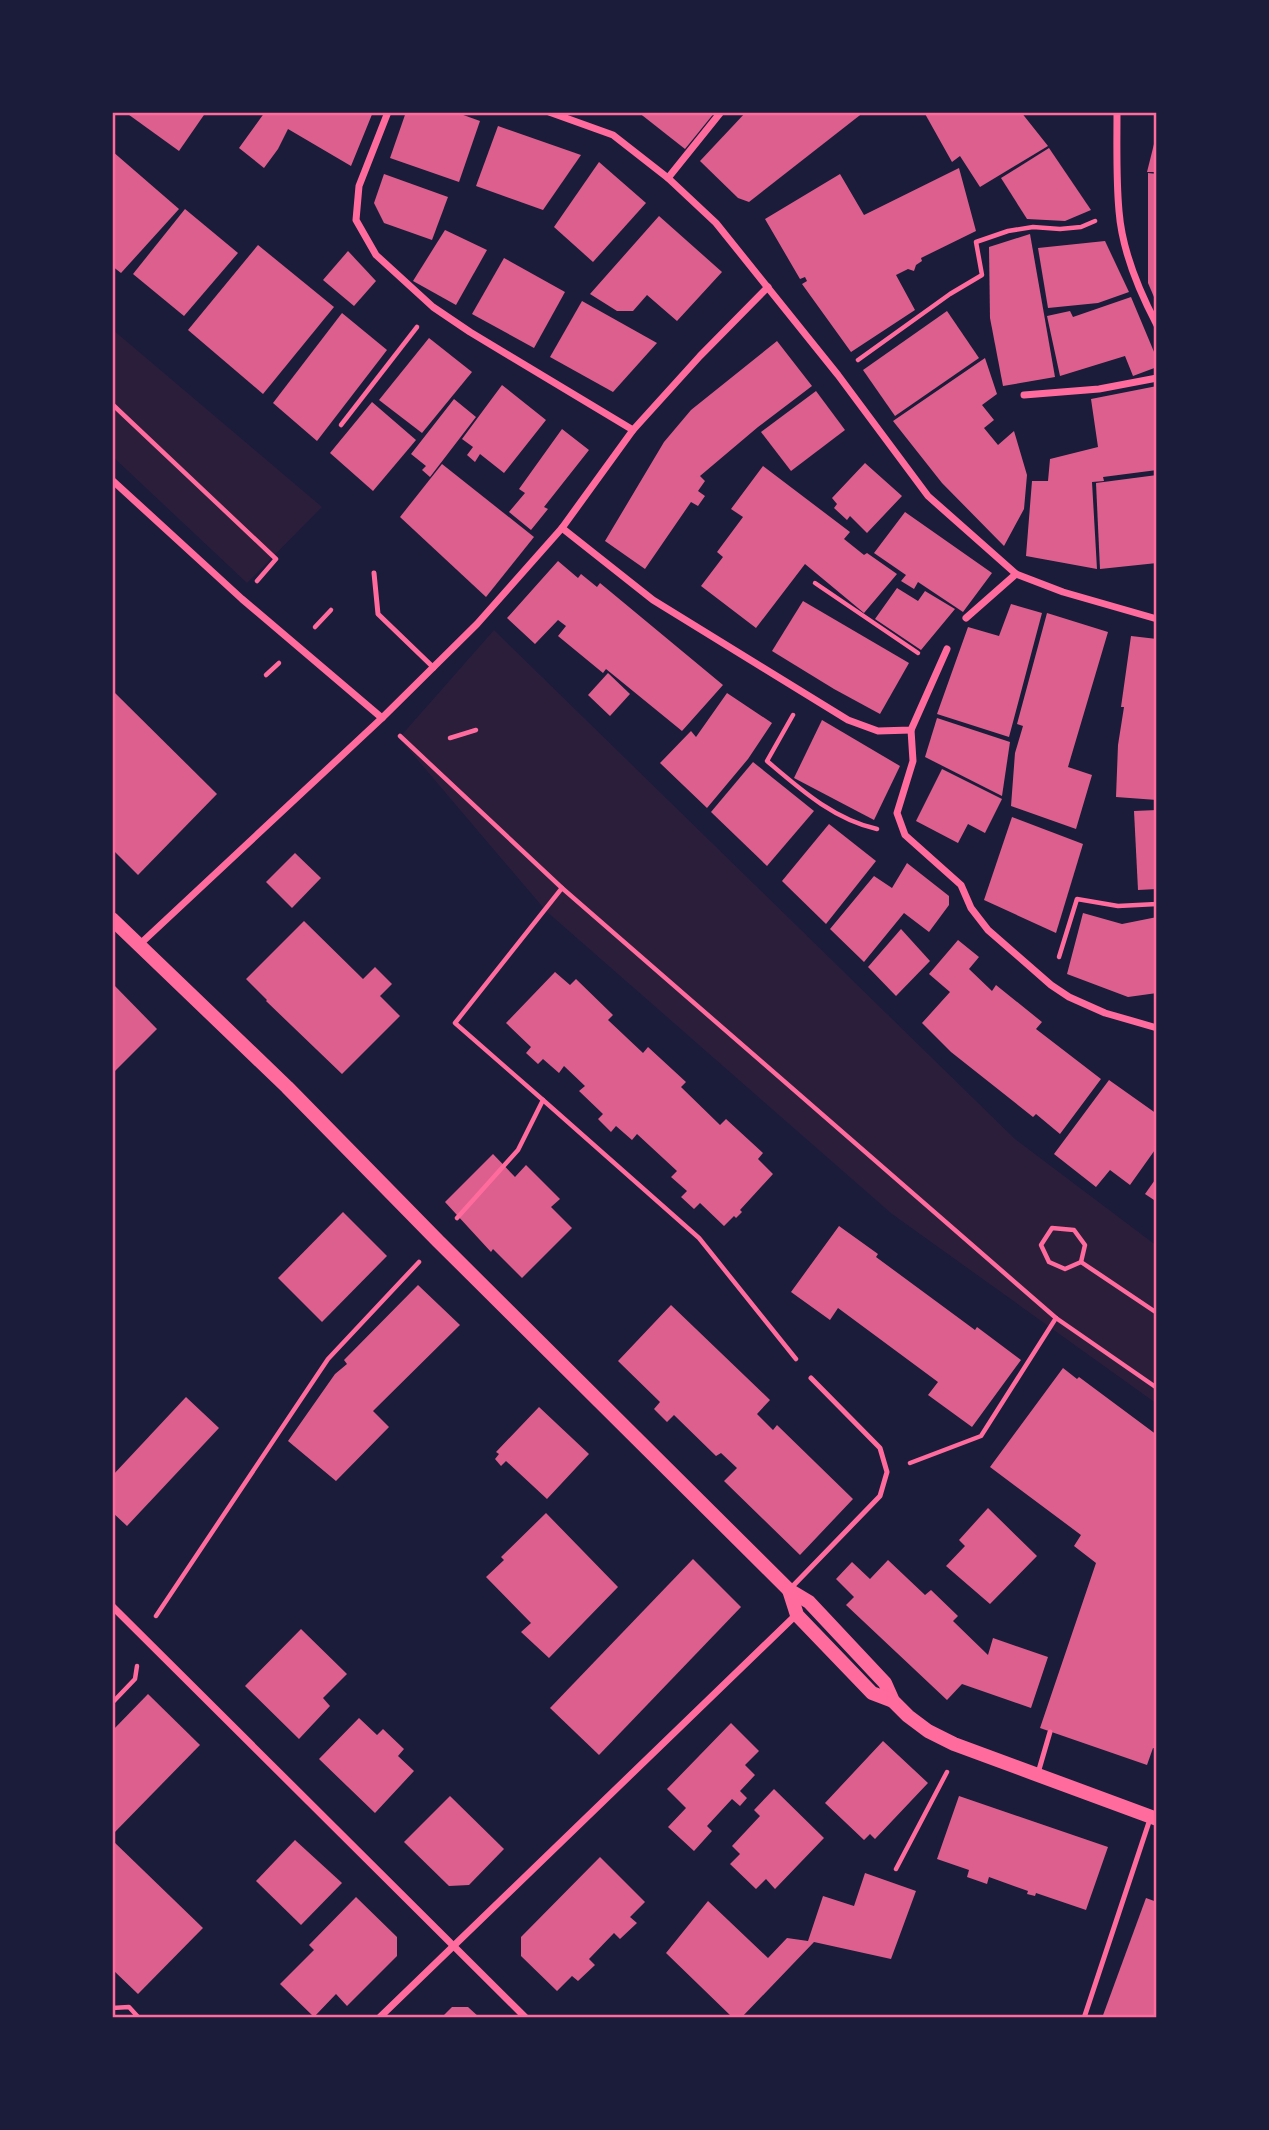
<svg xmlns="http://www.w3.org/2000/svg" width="1269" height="2130" viewBox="0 0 1269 2130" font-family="'Exo 2',sans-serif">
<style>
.green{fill:#2a1e3b}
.building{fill:#dd5f8e}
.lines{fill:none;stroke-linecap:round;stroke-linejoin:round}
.path{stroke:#ff6b9d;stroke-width:4.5}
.service{stroke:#ff6b9d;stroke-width:5}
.minor{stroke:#ff6b9d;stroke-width:7}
.secondary{stroke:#ff6b9d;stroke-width:14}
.neatline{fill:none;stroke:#ff6b9d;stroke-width:2.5}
</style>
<rect width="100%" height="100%" fill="#1b1b3a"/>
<g class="green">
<path d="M112 329 322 507 247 583 112 456Z"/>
<path d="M494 630 1015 1139 1157 1246V1404L892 1214 546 911 399 738Z"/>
</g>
<g class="building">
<path d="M125 112H206L179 151Z"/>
<path d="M265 112H373L351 166 288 129 278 149 264 168 239 148Z"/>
<path d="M406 112H455L480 121 459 182 390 158Z"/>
<path d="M638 112H715L685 149Z"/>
<path d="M746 112H864L749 202 738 198 700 161Z"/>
<path d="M924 112H1021L1048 146 980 187 960 156 952 162Z"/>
<path d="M498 126 581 155 543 210 476 186Z"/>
<path d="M1156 136 1157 172H1147Z"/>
<path d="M1049 148 1091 210 1065 221 1027 219 1001 178Z"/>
<path d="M112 151 179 209 121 273 112 266Z"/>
<path d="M599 162 646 203 593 262 554 227Z"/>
<path d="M959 168 976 231 921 258 922 261 916 265 914 271 908 269 896 275 915 310 851 352 802 284 807 281 805 277 800 279 765 219 840 174 864 215Z"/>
<path d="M1148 173 1157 174V304L1148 283Z"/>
<path d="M384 174 448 197 432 240 384 223 374 203Z"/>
<path d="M185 209 238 253 184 316 133 274Z"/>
<path d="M659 216 722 272 677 321 647 295 633 311H617L590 294Z"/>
<path d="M445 230 487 250 456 305 413 281Z"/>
<path d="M1030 234 1055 377 1003 386 990 318 989 247Z"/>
<path d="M1105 241 1129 292 1098 303 1048 308 1038 248Z"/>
<path d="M258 245 334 307 263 394 188 330Z"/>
<path d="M348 251 376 281 354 306 323 280Z"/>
<path d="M504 258 565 292 534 348 472 314Z"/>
<path d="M1131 297 1157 359V367L1133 376 1125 356 1060 376 1047 316 1070 311 1073 317Z"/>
<path d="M582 301 657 343 613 392 550 357Z"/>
<path d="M947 311 979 358 895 416 863 370Z"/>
<path d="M342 313 387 350 317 441 273 403Z"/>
<path d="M429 338 472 372 422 433 379 400Z"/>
<path d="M777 341 812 386 758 427 700 476 705 481 698 491 705 496 698 506 691 502 645 569 605 541 664 442 691 410Z"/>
<path d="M985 358 997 394 982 405 994 420 984 428 998 445 1014 431 1027 475 1024 509 1004 546 942 483 893 421Z"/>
<path d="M502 385 546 420 504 473 480 454 475 462 467 455 473 447 462 439Z"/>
<path d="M1157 386V470L1103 477 1104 481 1092 482 1097 569 1026 556 1032 481H1048L1050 459 1098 447 1091 399Z"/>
<path d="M816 391 845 430 791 471 761 432Z"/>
<path d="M454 399 476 417 430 477 422 470 426 466 411 454Z"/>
<path d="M372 402 416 440 373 491 330 453Z"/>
<path d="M562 429 589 450 544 507 548 509 531 530 509 512 525 493 519 489Z"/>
<path d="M865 463 902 496 867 533 850 516 847 520 834 508 837 504 832 498Z"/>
<path d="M442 464 534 537 486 597 400 517Z"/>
<path d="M763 466 850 532 844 539 864 555 867 553 897 574 864 613 805 564 756 628 701 586 723 557 717 552 743 517 731 509Z"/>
<path d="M1157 475V563L1100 569 1096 483Z"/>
<path d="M905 512 992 573 963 612 918 582 914 589 901 581 906 575 874 553Z"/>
<path d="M558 561 578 578 581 574 597 587 600 583 723 685 682 731 606 669 603 673 558 636 566 626 558 620 535 644 507 618Z"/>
<path d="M897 588 918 601 925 591 955 609 921 650 875 619Z"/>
<path d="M803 601 909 663 880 714 834 689 772 651Z"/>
<path d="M1011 604 1042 613 1009 737 937 714 968 627 999 636Z"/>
<path d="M1047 613 1108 632 1068 767 1092 775 1076 829 1011 806 1015 753 1023 726 1017 724Z"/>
<path d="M1131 636 1157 639V800L1116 797 1118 745 1124 707H1121Z"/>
<path d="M608 673 630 694 610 716 588 695Z"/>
<path d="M112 690 217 794 138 875 112 849Z"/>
<path d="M727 693 772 723 748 759 707 808 660 763 691 731 696 737Z"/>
<path d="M937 718 1010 742 1002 796 925 757Z"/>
<path d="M822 720 900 766 874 820 794 778Z"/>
<path d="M753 762 814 811 767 866 711 812Z"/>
<path d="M942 769 1002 799 985 833 968 824 958 843 916 821Z"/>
<path d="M1157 810V889L1138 890 1134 811Z"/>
<path d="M1012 817 1083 844 1056 933 984 900Z"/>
<path d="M829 824 876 861 826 924 782 881Z"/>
<path d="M295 853 321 878 292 908 266 882Z"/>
<path d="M907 863 949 896V905L929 932 904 913 864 962 830 929 874 876 892 888Z"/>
<path d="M1083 913 1122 924 1157 917V993L1128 997 1067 974Z"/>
<path d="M304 921 363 979 375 967 392 984 380 996 400 1016 342 1074 266 1001 267 1000 246 979Z"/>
<path d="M901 929 930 961 896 996 868 967Z"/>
<path d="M958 940 979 957 969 969 992 991 996 985 1042 1022 1036 1029 1101 1079 1060 1134 1036 1114 1033 1117 951 1052 922 1023 950 992 929 974Z"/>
<path d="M555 972 570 985 576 979 613 1015 608 1020 643 1053 648 1047 686 1082 681 1087 720 1125 726 1119 763 1153 758 1159 773 1174 740 1210 742 1212 736 1218 734 1216 724 1226 700 1203 694 1209 681 1197 687 1191 671 1177 677 1171 637 1134 632 1140 616 1126 611 1132 598 1119 603 1114 579 1091 585 1086 564 1066 559 1073 543 1059 538 1064 526 1053 531 1047 506 1023Z"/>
<path d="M112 983 157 1029 112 1074Z"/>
<path d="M1109 1080 1157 1114V1147L1130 1185 1110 1170 1096 1187 1054 1154Z"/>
<path d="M493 1154 515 1177 526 1165 560 1199 551 1207 572 1228 522 1278 493 1249 491 1252 445 1202Z"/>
<path d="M1157 1177V1202L1145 1194Z"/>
<path d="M343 1212 387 1256 322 1322 278 1278Z"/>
<path d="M839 1226 878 1254 876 1257 975 1330 977 1327 1021 1360 972 1427 928 1395 938 1382 838 1308 830 1320 791 1292Z"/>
<path d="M418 1285 460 1325 373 1411 389 1427 336 1481 288 1441 335 1374 347 1364 344 1360Z"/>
<path d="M671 1305 770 1400 757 1414 773 1430 777 1425 853 1499 800 1555 724 1481 737 1468 721 1453 716 1456 674 1415 667 1422 654 1409 660 1402 618 1361Z"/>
<path d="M1063 1368 1077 1379 1079 1377 1157 1435V1749L1153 1748 1147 1765 1040 1728 1096 1563 1074 1546 1081 1535 990 1467Z"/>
<path d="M186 1397 219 1428 127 1526 112 1512V1476Z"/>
<path d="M539 1407 589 1454 547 1499 506 1461 501 1466 495 1459 499 1454 496 1452Z"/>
<path d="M988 1508 1037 1556 990 1604 946 1566 965 1546 959 1540Z"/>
<path d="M546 1513 618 1587 549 1658 521 1632 531 1623 486 1577 504 1560 501 1557Z"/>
<path d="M693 1559 741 1607 599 1755 550 1708Z"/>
<path d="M888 1560 925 1595 931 1590 958 1616 953 1621 988 1655 993 1638 1048 1657 1031 1708 962 1684 947 1700 846 1605 854 1597 836 1579 852 1562 870 1579Z"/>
<path d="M301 1629 347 1674 323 1698 330 1706 299 1739 245 1686Z"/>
<path d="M148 1694 200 1745 112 1835V1731Z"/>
<path d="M359 1718 377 1735 383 1729 404 1749 398 1756 414 1771 375 1813 319 1759Z"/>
<path d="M731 1723 759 1751 745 1765 755 1775 740 1791 747 1798 740 1806 732 1799 707 1826 712 1831 694 1851 668 1827 686 1808 667 1789Z"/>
<path d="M883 1741 928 1783 875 1839 870 1834 864 1840 825 1803Z"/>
<path d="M774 1789 824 1838 775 1889 766 1879 756 1889 730 1864 740 1854 732 1846 760 1816 754 1810Z"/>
<path d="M450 1796 504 1849 469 1885 449 1886 404 1842Z"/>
<path d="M959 1796 1108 1847 1086 1910 1036 1893 1035 1896 1027 1894 1028 1891 989 1877 987 1884 967 1877 969 1870 937 1859Z"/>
<path d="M112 1840 203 1928 138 1994 112 1969Z"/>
<path d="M295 1840 342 1883 301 1925 256 1881Z"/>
<path d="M600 1857 645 1902 630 1917 637 1923 620 1939 614 1933 589 1959 595 1965 578 1981 572 1976 557 1991 521 1956V1937Z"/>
<path d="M865 1873 916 1891 891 1959 814 1942 741 2018H733L666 1953 708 1901 768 1958 787 1938 808 1941 823 1896 854 1906Z"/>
<path d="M356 1897 397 1937V1956L347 2006 336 1994 314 2017 280 1984 314 1950 309 1945Z"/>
<path d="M1146 1898 1157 1902V2018H1102Z"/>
<path d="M452 2007H468L480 2018H441Z"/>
</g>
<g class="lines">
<g class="path">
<path d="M858 360 950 294 982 275 976 242 1008 231 1033 227 1060 229 1081 227 1095 221"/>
<path d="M112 404 276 559 257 581"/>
<path d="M341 425 417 327"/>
<path d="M815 583 918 653"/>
<path d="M315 627 331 610"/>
<path d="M266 675 279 663"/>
<path d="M793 715 767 761C800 789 833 819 877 829"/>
<path d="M400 736 562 888 1056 1318 1157 1388"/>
<path d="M450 738 476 730"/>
<path d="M1059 957 1077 899 1118 906 1157 904"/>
<path d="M543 1100 699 1238 796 1359"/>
<path d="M457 1218 518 1150 543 1100 455 1023 562 888"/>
<path d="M1052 1228 1074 1230 1085 1245 1081 1262 1065 1269 1049 1262 1041 1245Z"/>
<path d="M1081 1262 1157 1313"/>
<path d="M910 1463 981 1436 1056 1318"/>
<path d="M156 1616 328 1359 419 1262"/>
<path d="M112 1703 135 1679 137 1666"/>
<path d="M896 1869 947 1772"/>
<path d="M112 2008 129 2007 139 2018"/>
</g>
<g class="service">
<path d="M374 573 378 614 434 668"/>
<path d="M789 1590 880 1496 887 1472 880 1448 811 1378"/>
<path d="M1038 1773 1050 1732"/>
<path d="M1084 2018 1150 1819"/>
</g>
<g class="minor">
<path d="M388 112 359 186 356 220 376 255 433 307 470 332 633 430"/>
<path d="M549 112 613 135 668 178 716 223 838 375 928 496 1016 574 1063 592 1157 619"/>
<path d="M1117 112C1117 145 1116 178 1119 211 1122 250 1139 291 1157 325"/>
<path d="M668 178 721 112"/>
<path d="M1024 395 1099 389 1157 378"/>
<path d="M112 480 242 599 382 718"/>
<path d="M562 528 653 600 848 720 878 731 911 730 947 649"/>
<path d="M966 618 1016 574"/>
<path d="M911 730 913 761 897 813 905 835 961 885 971 908 988 930 1051 985 1069 997 1105 1013 1157 1028"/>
<path d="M139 945 382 718 477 624 562 528 633 430 700 356 768 287"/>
<path d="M112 1606 526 2018"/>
<path d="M379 2018 796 1615"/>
</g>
<g class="secondary">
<path d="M112 919 287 1087 438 1241 789 1590 809 1602 885 1683 893 1701 908 1716 928 1731 954 1744 1157 1819"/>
<path d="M789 1590 797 1615 872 1693 893 1701"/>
</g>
</g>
<rect width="1269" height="2130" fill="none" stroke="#1b1b3a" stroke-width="228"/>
<rect x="114" y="114" width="1041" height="1902" class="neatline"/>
</svg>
